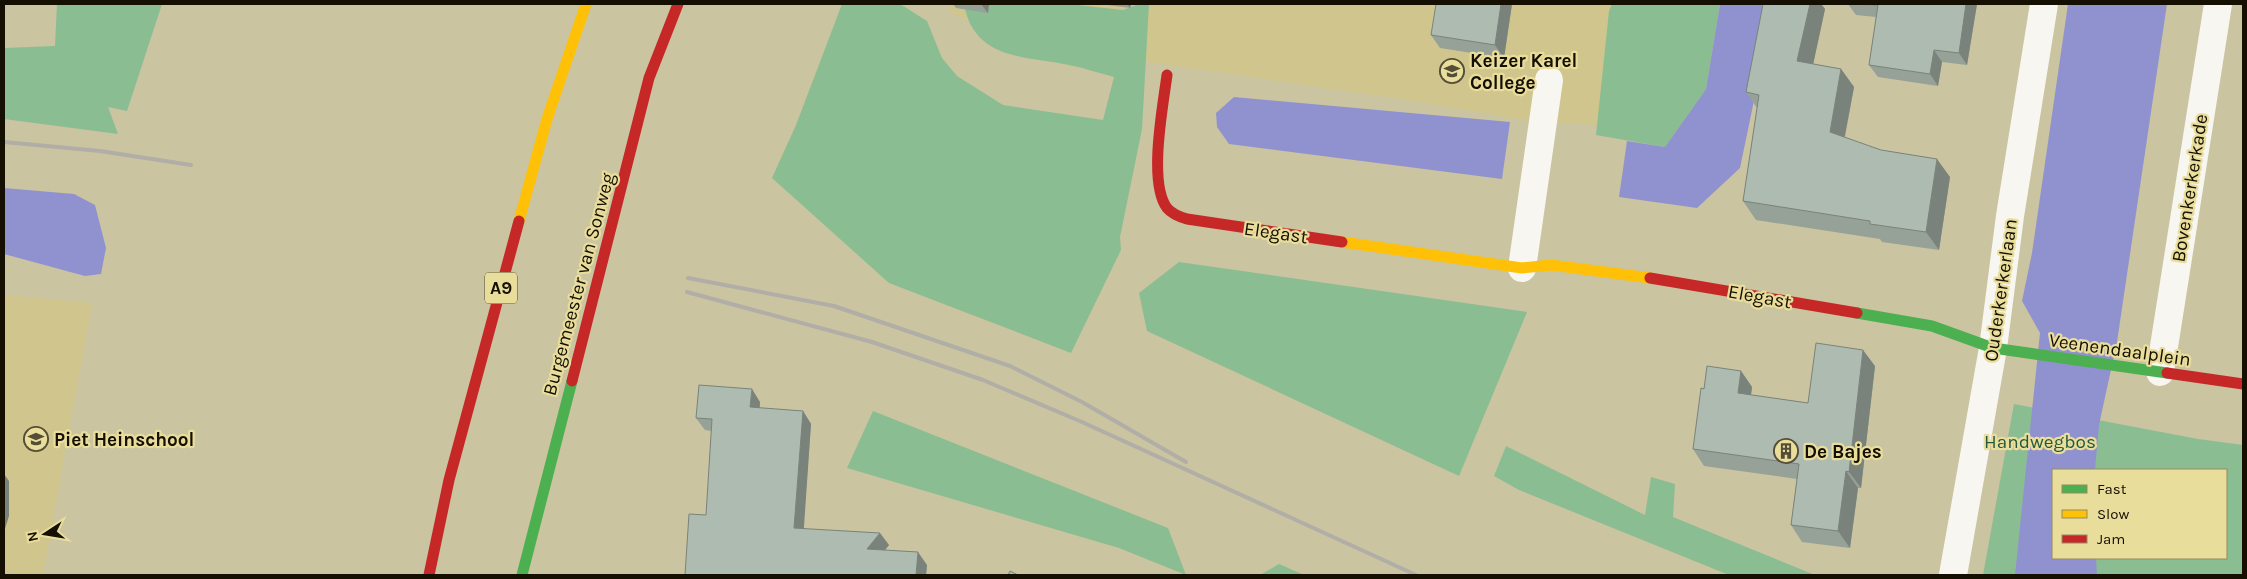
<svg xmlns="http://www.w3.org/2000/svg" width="2247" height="579" viewBox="0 0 2247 579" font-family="Karla,sans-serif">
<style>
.built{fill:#d0c68d}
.green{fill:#8bbd92;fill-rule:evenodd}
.water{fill:#9092cf}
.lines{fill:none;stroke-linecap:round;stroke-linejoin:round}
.street{stroke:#f7f6f1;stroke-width:28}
.fast{stroke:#4caf50;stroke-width:11}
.slow{stroke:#ffc107;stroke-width:11}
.jam{stroke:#c62828;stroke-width:11}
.rail{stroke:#b0aea6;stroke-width:4}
.wall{fill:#96a197}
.shaded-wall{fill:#7a837b}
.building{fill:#aebbb0;stroke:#7a837b}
.labels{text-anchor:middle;stroke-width:4.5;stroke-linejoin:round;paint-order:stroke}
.shield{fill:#e9dd9c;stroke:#544d2f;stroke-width:1}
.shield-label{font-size:18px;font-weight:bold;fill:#140f00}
.poi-label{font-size:19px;font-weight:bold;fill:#140f00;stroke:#e9dd9c;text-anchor:start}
.street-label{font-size:19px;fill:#140f00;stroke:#e9dd9c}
.park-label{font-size:19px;fill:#23583d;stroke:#e9dd9c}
</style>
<rect width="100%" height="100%" fill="#cac4a0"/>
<g class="built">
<path d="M951 4H1707L1648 129 1525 120 1394 98 1022 43 950 12Z"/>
<path d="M4 295 92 303 43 575H4Z"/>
</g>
<g class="green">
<path d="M57 4H162L127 111 108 107 118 134 4 119V48L55 46Z"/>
<path d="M842 4H900L927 21 942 58 957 76 1003 105 1103 120 1114 77C1099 73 1084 68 1069 65 1025 56 974 60 964 4H1068L1123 10 1139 4H1149L1142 129 1120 237 1121 250 1071 353 889 283 772 178 796 125Z"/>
<path d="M1612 4H1720L1706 89 1665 147 1596 135 1609 11Z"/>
<path d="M1179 262 1527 312 1459 476 1147 331 1139 293Z"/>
<path d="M2014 404 2198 439 2243 445V575H1983ZM2053 470H2226V558H2053Z"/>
<path d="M873 411 1168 528 1186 575 1119 548 847 468Z"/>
<path d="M1506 446 1645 515 1651 477 1675 484 1673 517 1815 575H1729L1519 490 1494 476Z"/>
<path d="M1279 564 1304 575H1260Z"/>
</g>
<g class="water">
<path d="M1720 4H1774L1740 168 1697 208 1619 197 1627 141 1665 147 1706 89Z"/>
<path d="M2068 4H2167L2117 342 2099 425 2095 470H2053V558H2096L2097 575H2015L2040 333 2022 301 2032 253Z"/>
<path d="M1234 97 1510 122 1502 179 1229 144 1217 127 1216 113Z"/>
<path d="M4 188 74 194 95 205 106 248 101 274 85 276 4 254Z"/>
</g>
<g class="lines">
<g class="street">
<path d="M1522 268 1549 80"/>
<path d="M2160 372 2218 4"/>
<path d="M1953 575 1993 348 2010 216 2044 4"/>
</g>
<g class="fast">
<path d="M1857 313 1932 326 1993 348 2167 373"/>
<path d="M522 575 572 381"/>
</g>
<g class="slow">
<path d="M519 221 547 119 586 4"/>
<path d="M1342 242 1522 268 1551 265 1650 278"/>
</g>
<g class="jam">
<path d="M1167 75C1163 106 1148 183 1167 208 1172 214 1180 217 1187 219L1342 242"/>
<path d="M1650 278 1857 313"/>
<path d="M2167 373 2243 384"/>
<path d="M572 381 649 78 678 4"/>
<path d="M429 575 449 480 519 221"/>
</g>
<g class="rail">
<path d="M4 142 100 151 191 165"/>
<path d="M688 278 834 306 1010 366 1082 402 1186 462"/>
<path d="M687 292 872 342 983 380 1082 422 1416 575"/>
</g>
</g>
<g class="wall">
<path d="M953 4H989L988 13 956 8Z"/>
<path d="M1100 4H1131L1130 8Z"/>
<path d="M1512 4 1504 58 1440 48 1431 35Z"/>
<path d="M1763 4H1821L1825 9 1813 64 1841 69 1854 87 1845 137 1950 177 1939 250 1882 242 1880 239 1756 220 1743 201 1757 108 1746 92Z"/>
<path d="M1848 4H1977L1967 65 1942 62 1938 86 1878 77 1869 65 1876 17 1856 15Z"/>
<path d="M1875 366 1861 488H1858L1850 548 1802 542 1791 525 1797 479 1704 466 1693 449 1704 389 1741 371 1752 387 1751 395 1808 403Z"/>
<path d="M760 402V408L803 411 811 424 803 529 889 545 885 550 927 565 926 575H685L706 515 712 431 705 430 696 418Z"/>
</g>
<g class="shaded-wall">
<path d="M981 4H989L988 13Z"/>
<path d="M1127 4H1131L1130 8Z"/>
<path d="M1501 4H1512L1504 58 1495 45Z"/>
<path d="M1810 4H1821L1825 9 1810 79 1797 61Z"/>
<path d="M1966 4H1977L1967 65 1959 53Z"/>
<path d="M1934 50 1942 62 1938 86 1930 74Z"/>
<path d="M1841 69 1854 87 1842 150 1830 132Z"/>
<path d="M1937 159 1950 177 1939 250 1926 232Z"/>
<path d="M1863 350 1875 366 1861 488 1849 472Z"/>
<path d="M1741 371 1752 387 1749 410 1738 393Z"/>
<path d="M752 389 760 402 759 420 750 407Z"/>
<path d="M803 411 811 424 803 541 794 528Z"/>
<path d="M1846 471 1858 488 1850 548 1838 531Z"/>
<path d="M4 474 9 481V516L4 532Z"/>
<path d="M880 533 889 545 876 561 867 549Z"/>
<path d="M918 552 927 565 926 575H916Z"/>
</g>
<g class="building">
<path d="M1436 4H1501L1495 45 1431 35Z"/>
<path d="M1763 4H1810L1797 61 1841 69 1830 132 1881 150 1937 159 1926 232 1870 224V221L1743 201 1759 95 1746 92Z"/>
<path d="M1859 4H1966L1959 53 1934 50 1930 74 1869 65 1878 5Z"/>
<path d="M1816 343 1863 350 1849 472 1846 471 1838 531 1791 525 1799 464 1693 449 1701 388 1704 389 1707 366 1741 371 1738 393 1808 403Z"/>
<path d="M699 385 752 389 750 407 803 411 794 528 880 533 867 549 918 552 916 575H685L689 514 706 515 712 419 696 418Z"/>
<path d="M1010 571 1018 575H1008Z"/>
</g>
<defs>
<symbol id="school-ring" viewBox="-11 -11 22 22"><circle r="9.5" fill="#e9dd9c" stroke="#544e38" stroke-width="1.5"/><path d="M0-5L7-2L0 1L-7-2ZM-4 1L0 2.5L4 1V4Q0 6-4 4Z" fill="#544e38"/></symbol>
<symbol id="building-ring" viewBox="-11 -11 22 22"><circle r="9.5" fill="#e9dd9c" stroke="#544e38" stroke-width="1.5"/><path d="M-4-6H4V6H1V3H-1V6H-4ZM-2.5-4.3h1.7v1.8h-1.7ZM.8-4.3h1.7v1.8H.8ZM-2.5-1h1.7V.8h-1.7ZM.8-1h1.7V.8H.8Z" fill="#544e38"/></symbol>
</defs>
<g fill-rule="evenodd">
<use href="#school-ring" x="1438" y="57" width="28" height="28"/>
<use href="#school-ring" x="22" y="425" width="28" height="28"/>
<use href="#building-ring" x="1772" y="437" width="28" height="28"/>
</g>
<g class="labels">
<rect class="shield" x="485" y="272.5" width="32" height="31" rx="4"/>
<g class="shield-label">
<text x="501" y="294">A9</text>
</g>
<g class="poi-label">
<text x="1470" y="67">Keizer Karel<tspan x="1470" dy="22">College</tspan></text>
<text x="54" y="446">Piet Heinschool</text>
<text x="1804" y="458">De Bajes</text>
</g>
<g class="street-label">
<text transform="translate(2189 188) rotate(-81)" y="7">Bovenkerkerkade</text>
<text transform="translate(1276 232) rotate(8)" y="7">Elegast</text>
<text transform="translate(578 284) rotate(-75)" y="7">Burgemeester van Sonweg</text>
<text transform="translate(2000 290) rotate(-82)" y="7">Ouderkerkerlaan</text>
<text transform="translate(1760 296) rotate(10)" y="7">Elegast</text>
<text transform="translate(2120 349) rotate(8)" y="7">Veenendaalplein</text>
</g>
<g class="park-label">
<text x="2040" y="448">Handwegbos</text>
</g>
</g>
<rect width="2247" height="579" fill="none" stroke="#140f00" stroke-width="10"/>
<rect x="2052" y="469" width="175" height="90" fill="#e9dd9c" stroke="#948b5e"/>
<rect x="2062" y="485" width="25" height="8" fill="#4caf50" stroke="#948b5e"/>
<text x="2097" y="494" font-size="15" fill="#140f00">Fast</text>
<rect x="2062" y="510" width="25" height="8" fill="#ffc107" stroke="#948b5e"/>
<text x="2097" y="519" font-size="15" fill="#140f00">Slow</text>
<rect x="2062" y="535" width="25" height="8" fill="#c62828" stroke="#948b5e"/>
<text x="2097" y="544" font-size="15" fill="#140f00">Jam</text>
<g transform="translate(45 534) rotate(258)" stroke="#e9dd9c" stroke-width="4" paint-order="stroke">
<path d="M0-4L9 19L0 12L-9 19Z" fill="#140f00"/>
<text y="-8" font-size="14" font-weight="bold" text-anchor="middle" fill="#140f00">N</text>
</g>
</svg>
